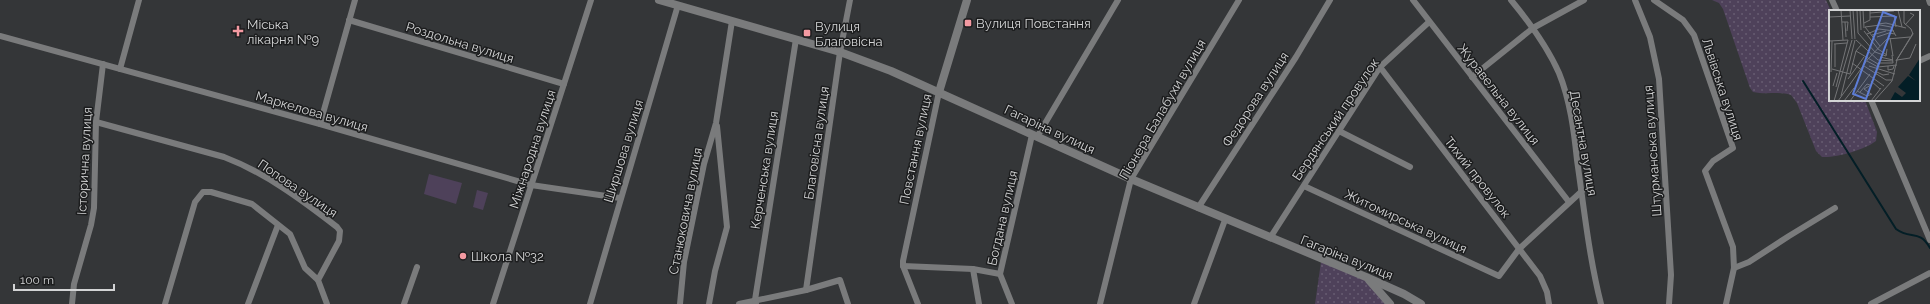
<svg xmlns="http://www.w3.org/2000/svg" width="1930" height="304" viewBox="0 0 1930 304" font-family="Raleway,sans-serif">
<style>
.grass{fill:url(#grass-dots)}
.pitch{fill:#4e415a}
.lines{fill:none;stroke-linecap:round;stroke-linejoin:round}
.stream{stroke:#031e26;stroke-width:2}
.minor{stroke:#7a7b7c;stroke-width:6}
.tertiary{stroke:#7a7b7c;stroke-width:8}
.poi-dot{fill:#f49aa2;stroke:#1c1d1e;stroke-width:1.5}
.labels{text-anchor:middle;stroke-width:3;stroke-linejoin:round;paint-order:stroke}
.poi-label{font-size:13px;fill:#d3d4d5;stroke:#1c1d1e;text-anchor:start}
.street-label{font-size:13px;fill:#d3d4d5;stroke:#1c1d1e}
.inset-road{fill:none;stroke:#747577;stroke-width:1}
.view{fill:#5d7dd7;fill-opacity:0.15;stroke:#5d7dd7;stroke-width:2}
.inset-edge{fill:none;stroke:#d3d4d5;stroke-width:2}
</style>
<defs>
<pattern id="grass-dots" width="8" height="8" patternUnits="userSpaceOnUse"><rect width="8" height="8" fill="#4e415a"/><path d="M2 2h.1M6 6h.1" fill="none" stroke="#675c71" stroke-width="1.8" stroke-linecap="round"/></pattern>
</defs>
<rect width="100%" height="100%" fill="#343638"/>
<g class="grass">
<path d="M1712 0H1826L1831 11 1830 100H1865L1877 132 1876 141C1864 150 1836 158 1822 157L1816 151 1797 103 1791 95C1779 91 1766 95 1753 92L1750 88 1723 9 1719 3Z"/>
<path d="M1321 262 1364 279 1386 304H1315Z"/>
</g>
<g class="pitch">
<path d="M429 174 462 183 456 204 424 194Z"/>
<path d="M477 190 488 193 483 210 473 207Z"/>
</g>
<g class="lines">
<path class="stream" d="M1803 81 1896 229C1911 240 1919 229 1930 248"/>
<g class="minor">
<path d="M1413 0 1569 202"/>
<path d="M1511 0C1530 23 1547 46 1559 73 1570 100 1574 131 1577 160 1584 208 1589 257 1601 304"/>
<path d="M1635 0 1650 37 1659 79 1671 275 1669 304"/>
<path d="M1654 0 1683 20 1694 35 1733 148 1713 161 1705 171 1733 247 1734 268 1726 304"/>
<path d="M1832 0 1837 11"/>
<path d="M1929 0 1930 3"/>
<path d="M349 20 564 84"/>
<path d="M0 36 320 124 531 185 620 198"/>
<path d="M1919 61 1930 56"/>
<path d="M1380 67 1540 276 1547 292 1549 304"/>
<path d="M120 69 139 0"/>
<path d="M1472 77 1533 28 1584 0"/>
<path d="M1871 100 1930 240"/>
<path d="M96 122 224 157C266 173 302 200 337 227L340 231 339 241 318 280 327 304"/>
<path d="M320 124 355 0"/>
<path d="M1339 131 1410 167"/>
<path d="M1037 137 1118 0"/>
<path d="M1304 186 1499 276 1519 249 1582 191"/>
<path d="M1198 208 1296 57 1330 0"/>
<path d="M1270 238 1380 67 1429 22"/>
<path d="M903 266 973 269 1000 274"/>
<path d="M1734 268 1749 262 1789 236 1835 208"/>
<path d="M973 269 979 304"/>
<path d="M806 290 840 52 850 0"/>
<path d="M72 304 74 284 91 225 94 208 96 122 103 64"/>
<path d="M165 304 195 202 203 192H211L252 204 290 234 305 268 318 280"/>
<path d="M248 304 278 225"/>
<path d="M404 304 417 267"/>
<path d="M493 304 591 0"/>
<path d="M590 304 678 5"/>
<path d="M680 304 684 262 704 164 716 123 732 21"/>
<path d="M709 304 715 271 727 227 717 126"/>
<path d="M739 304 806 290 840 280 848 304"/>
<path d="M756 304 755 300 796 39"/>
<path d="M918 304 903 266V261L939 92"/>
<path d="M1012 304 1000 274 1032 135"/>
<path d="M1100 304 1131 179 1239 0"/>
<path d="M1194 304 1225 220"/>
<path d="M1871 304 1930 273"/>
</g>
<g class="tertiary">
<path d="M659 0 840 52 891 71 1131 179 1366 277 1404 294 1421 304"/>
<path d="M939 92 967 0"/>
<path d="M1369 280 1390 304"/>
</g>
</g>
<g class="poi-dot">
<rect x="964" y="19" width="8" height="8" rx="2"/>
<path d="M236 25h4v4h4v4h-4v4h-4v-4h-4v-4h4z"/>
<rect x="803" y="29" width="8" height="8" rx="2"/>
<circle cx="463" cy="256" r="4"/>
</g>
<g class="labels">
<g class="poi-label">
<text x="976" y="28">Вулиця Повстання</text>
<text x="247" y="29">Міська<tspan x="247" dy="15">лікарня №9</tspan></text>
<text x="815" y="31">Вулиця<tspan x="815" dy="15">Благовісна</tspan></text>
<text x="471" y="261">Школа №32</text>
</g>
<g class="street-label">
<text transform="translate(460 42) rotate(17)" y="5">Роздольна вулиця</text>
<text transform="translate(1723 89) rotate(72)" y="5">Львівська вулиця</text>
<text transform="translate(1499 94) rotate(52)" y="5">Журавельна вулиця</text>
<text transform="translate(1255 99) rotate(-57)" y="5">Федорова вулиця</text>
<text transform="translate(1162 109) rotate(-60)" y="5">Піонера Балабухи вулиця</text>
<text transform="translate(312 111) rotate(16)" y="5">Маркелова вулиця</text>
<text transform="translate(1335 119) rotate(-56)" y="5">Бердянський провулок</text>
<text transform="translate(1050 129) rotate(25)" y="5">Гагаріна вулиця</text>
<text transform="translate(816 143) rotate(-82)" y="5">Благовісна вулиця</text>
<text transform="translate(1584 143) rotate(80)" y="5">Десантна вулиця</text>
<text transform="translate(532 149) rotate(-72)" y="5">Міжнародна вулиця</text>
<text transform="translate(915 149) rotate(-78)" y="5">Повстання вулиця</text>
<text transform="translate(623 151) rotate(-73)" y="5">Ширшова вулиця</text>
<text transform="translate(1652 151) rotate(-94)" y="5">Штурманська вулиця</text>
<text transform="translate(84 161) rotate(-87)" y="5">Історична вулиця</text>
<text transform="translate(764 170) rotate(-81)" y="5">Керченська вулиця</text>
<text transform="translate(1478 177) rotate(52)" y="5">Тихий провулок</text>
<text transform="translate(298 188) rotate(34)" y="5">Попова вулиця</text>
<text transform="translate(685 211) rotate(-79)" y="5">Станюковича вулиця</text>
<text transform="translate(1002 218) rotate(-77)" y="5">Богдана вулиця</text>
<text transform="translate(1406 221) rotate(25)" y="5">Житомирська вулиця</text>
<text transform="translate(1347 257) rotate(22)" y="5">Гагаріна вулиця</text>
</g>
</g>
<g transform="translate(1829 10)">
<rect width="91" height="91" fill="#343638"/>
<path d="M91 48V91H61L66 82 73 87 77 83 69 77 79 66 87 71 80 65Z" fill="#031e26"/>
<path class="inset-road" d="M12 0 14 30M21 0 23 29M24 0 26 29M28 0 29 23 46 42M31 0 32 20M34 0 35 18M69 0 73 17M75 0V13L82 19 84 24 67 51 84 23M41 3 65 1M65 5 67 17M0 7 21 6M41 7 65 6M13 12H19L18 21M16 12 17 27M35 13 41 10V0M49 14 57 13 77 18M76 15 85 5 81 3M36 17 51 15 62 17 67 26M36 17 51 36M35 21 49 39 58 45M38 24 50 19 65 21M43 25 57 21M48 27 60 23 66 24M61 28 64 46M27 30 49 50 64 51M0 31 19 30M5 34 18 33M27 41 49 54M46 42 57 46 58 39M51 47 64 50M68 50 81 48 87 34M38 51 49 57 68 55M23 53 55 76M35 56 57 70H63M40 56 66 64M59 56V60L64 59 65 56M6 57V34M3 59 21 64 27 41 32 35M2 62 3 31M48 62 54 65 60 64M47 65 49 53H64L63 45M19 69 35 47M42 71 51 79M4 76 8 63M7 77 19 30M28 81 38 86 43 84M31 82 38 74 41 75M42 84 35 79 42 75M12 86 26 30M5 91 23 30M9 91 39 49 58 29 81 27M15 91 25 78M21 91 41 64M42 91 52 78M45 91 63 71 68 50"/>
<path class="view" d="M54 2 67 7 37 89 24 84Z"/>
<rect width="91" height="91" class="inset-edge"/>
</g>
<path d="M14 284v6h100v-6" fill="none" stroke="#d3d4d5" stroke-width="2"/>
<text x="20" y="284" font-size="12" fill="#d3d4d5" stroke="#1c1d1e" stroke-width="3" paint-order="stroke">100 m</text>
</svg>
